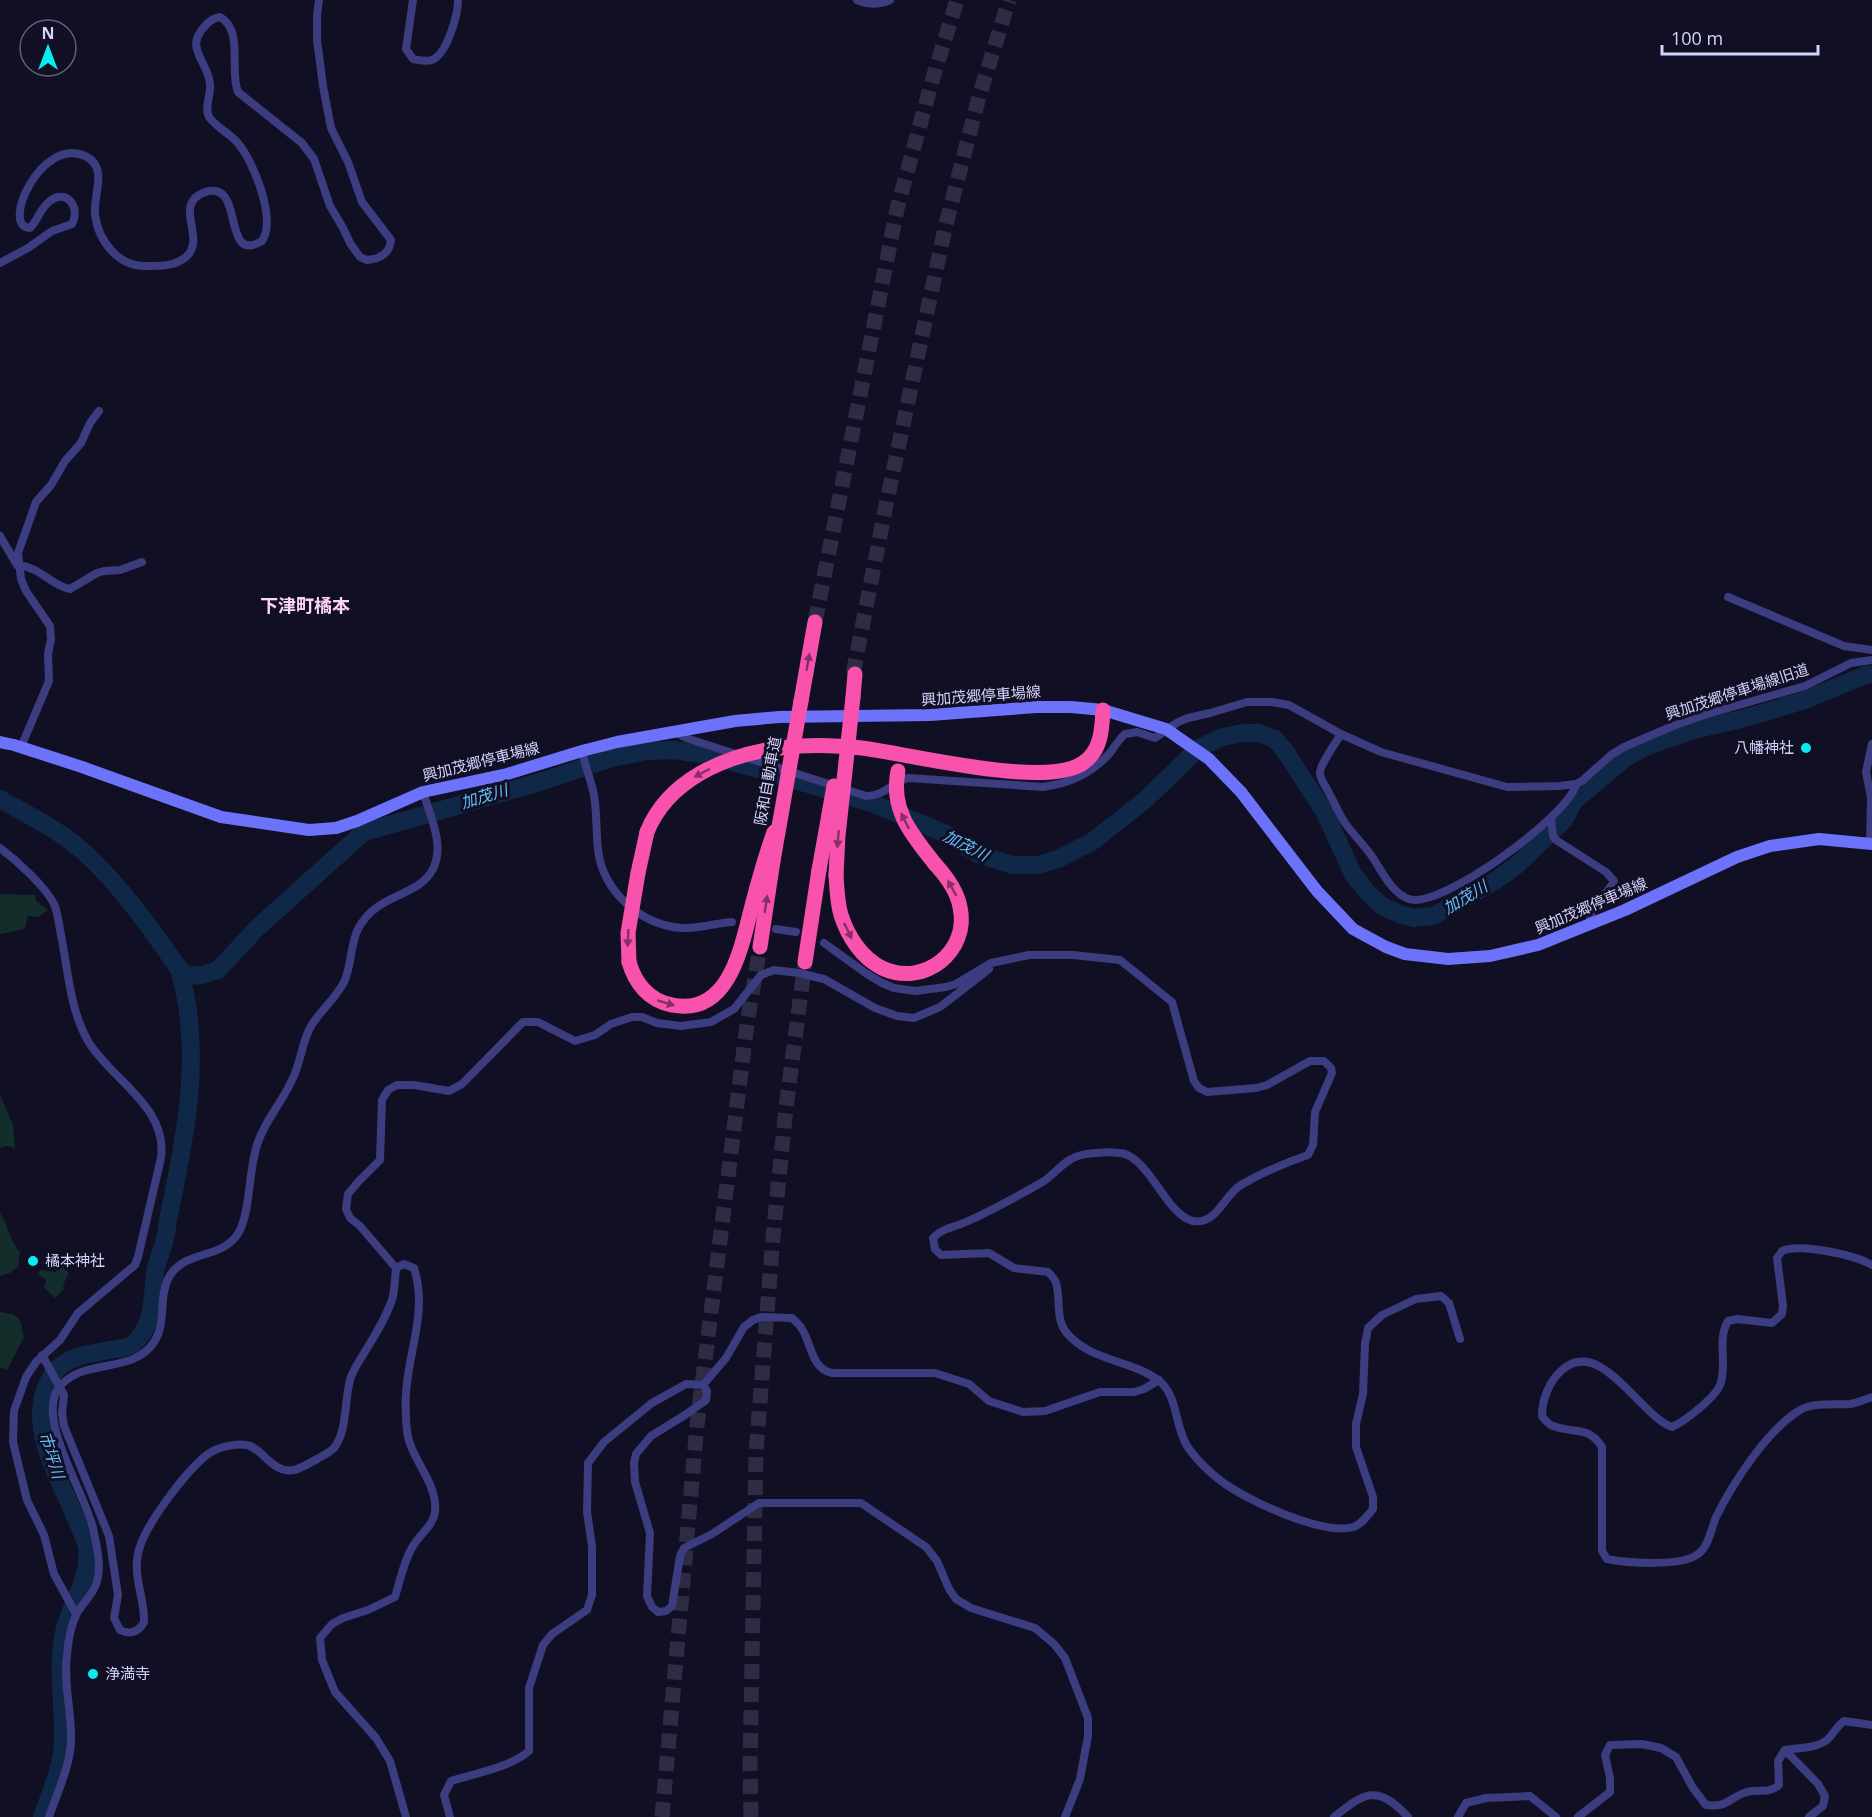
<svg xmlns="http://www.w3.org/2000/svg" width="1872" height="1817" viewBox="0 0 1872 1817" font-family="'Open Sans','Noto Sans JP',sans-serif">
<style>
.green{fill:#122d2a}
.lines{fill:none;stroke-linecap:round;stroke-linejoin:round}
.river{stroke:#102847;stroke-width:18}
.highway-tunnel{stroke:#2e2c44;stroke-width:15;stroke-dasharray:15 8;stroke-linecap:butt}
.street{stroke:#3c3d81;stroke-width:8}
.secondary{stroke:#6d72fa;stroke-width:12}
.highway{stroke:#f952ac;stroke-width:15}
.highway-bridge{stroke:#f952ac;stroke-width:15}
.oneway{fill:#853068}
.poi-dot{fill:#08eaf4;stroke:#110f23;stroke-width:2}
.labels{text-anchor:middle;stroke-width:6;stroke-linejoin:round;paint-order:stroke}
.street-label{font-size:15px;fill:#d5d3fd;stroke:#110f23}
.poi-label{font-size:15px;fill:#d5d3fd;stroke:#110f23;text-anchor:start}
.water-label{font-size:16px;font-style:italic;fill:#65bdfa;stroke:#110f23}
.quarter-label{font-size:18px;font-weight:bold;fill:#fed5f1;stroke:#110f23}
</style>
<rect width="100%" height="100%" fill="#110f23"/>
<g class="green">
<path d="M0 894 35 895 36 901 48 910 39 917 28 916 25 929 0 934Z"/>
<path d="M0 1095 13 1125 15 1148 7 1146 0 1148Z"/>
<path d="M0 1213C9 1226 9 1240 20 1252L18 1267 10 1273 0 1276Z"/>
<path d="M61 1265 69 1273 63 1285 64 1289 55 1298 44 1287 46 1280 38 1274 40 1270 55 1272Z"/>
<path d="M0 1312 13 1314 20 1320 24 1337 7 1370 0 1367Z"/>
</g>
<g class="lines">
<g class="river">
<path d="M0 799C30 816 61 831 86 854 122 887 151 929 179 969L188 976 202 975 218 970 257 928 364 832 540 782 612 758 647 751 674 750 708 755 792 779 874 804 944 833 978 854 1012 865H1038L1058 859 1093 841 1145 800 1199 748 1222 737 1243 733H1259L1275 739 1285 751 1324 811 1353 874 1367 892 1382 906 1402 915 1414 918 1433 916 1495 881 1517 865 1564 820 1574 801 1625 758 1648 746 1693 730 1742 719 1805 700 1868 674 1872 675"/>
<path d="M42 1817C51 1792 62 1768 63 1741 64 1703 56 1666 65 1628 72 1602 91 1576 87 1548 86 1539 80 1529 77 1521 62 1483 33 1439 43 1397 53 1358 77 1356 110 1350 117 1349 128 1348 133 1344 154 1327 152 1298 155 1274 156 1262 163 1250 165 1238 167 1231 167 1223 169 1215 186 1135 203 1049 179 969"/>
</g>
<g class="highway-tunnel">
<path d="M815 622 897 209 932 81 957 0"/>
<path d="M853 674 886 505 945 228 979 97 1009 0"/>
<path d="M662 1817 697 1425 747 1024 760 947"/>
<path d="M751 1817 750 1768 756 1452 773 1237 786 1108 805 962"/>
</g>
<g class="street">
<path d="M413 0 406 49 413 59C419 60 426 62 432 60 447 54 458 15 458 0"/>
<path d="M857 0C868 5 879 5 890 0"/>
<path d="M0 263 28 248 52 231 72 224C81 208 67 188 50 201 41 207 38 220 30 228 0 228 41 136 85 156 109 167 93 194 95 214 98 241 119 268 148 266 162 266 175 266 186 257 206 239 176 209 199 195 204 192 210 190 216 191 241 196 225 263 262 241 277 219 253 160 237 142 229 133 216 127 209 117 204 108 211 95 210 85 209 61 183 49 205 26 209 21 213 18 220 17 244 30 229 71 238 92L302 143 314 159 330 206 343 228 350 243 360 257 367 260C380 259 390 253 391 240L362 202 348 162 331 128 323 86 317 40V15L319 0"/>
<path d="M0 536 17 565"/>
<path d="M19 565C41 568 52 586 70 589L97 573 104 571 120 570 142 562"/>
<path d="M1728 597 1844 646 1872 650"/>
<path d="M675 732 686 738 866 796C884 796 892 783 908 778L1043 787C1070 783 1091 774 1110 753 1115 746 1119 739 1125 734L1137 732 1155 738 1178 722 1188 718 1210 713 1247 702H1272L1289 705 1341 734 1381 752 1507 787 1559 786 1576 784 1582 781 1611 755 1624 747 1673 726 1704 715 1805 686 1851 663 1872 660"/>
<path d="M1341 734C1336 743 1319 765 1320 774 1321 781 1327 788 1330 795 1335 804 1339 814 1345 823 1353 834 1363 844 1371 855 1381 869 1391 893 1409 899 1440 910 1570 815 1576 784"/>
<path d="M21 747 49 681 48 654 51 639 50 626 26 591 21 579 18 553 36 502 51 485 65 461 81 443 90 423 99 411"/>
<path d="M582 751C585 766 591 780 594 795 597 813 596 832 598 850 603 891 640 925 682 928 699 929 715 923 732 922"/>
<path d="M1551 818 1553 836 1556 840 1606 872 1614 881C1607 895 1587 908 1590 926"/>
<path d="M1870 844 1871 798 1866 772 1872 744"/>
<path d="M0 848C16 860 45 886 54 904 58 913 59 925 61 935 68 970 70 1010 88 1041 111 1080 168 1106 161 1158L138 1257 135 1265 78 1313 60 1340 36 1362 26 1377 14 1411 13 1442 27 1500 44 1535 54 1574 76 1614"/>
<path d="M776 929 796 932"/>
<path d="M824 943 867 974 882 983 894 988 915 991 946 987 956 984 991 963 1029 955H1073L1120 960 1172 1002 1194 1081 1199 1088 1207 1092 1256 1088 1267 1085 1310 1061H1324L1331 1068 1332 1073 1315 1112 1313 1145 1308 1155C1285 1163 1263 1172 1241 1185 1224 1195 1217 1225 1193 1221 1168 1216 1151 1163 1125 1154 1113 1151 1082 1152 1071 1159 1059 1166 1051 1178 1039 1184 1014 1198 988 1213 961 1224 950 1228 942 1229 933 1238L935 1249 941 1255 989 1253 1014 1268 1048 1272C1051 1275 1055 1279 1056 1283 1061 1298 1055 1318 1066 1332 1089 1361 1129 1359 1158 1380 1179 1395 1174 1428 1189 1449 1198 1461 1209 1472 1221 1481 1246 1500 1323 1536 1353 1527 1361 1525 1368 1515 1373 1509V1497L1356 1447V1424L1363 1394 1365 1344 1368 1328 1382 1315 1416 1299 1441 1296 1449 1303 1460 1339"/>
<path d="M1872 1265C1855 1255 1800 1243 1782 1251L1777 1258 1783 1306 1782 1314 1772 1323 1737 1319 1728 1321C1717 1339 1727 1363 1721 1382 1718 1396 1685 1421 1672 1427 1639 1415 1601 1336 1562 1370 1549 1381 1542 1400 1542 1416 1545 1420 1549 1425 1553 1426 1574 1434 1588 1425 1602 1447V1551L1607 1559C1627 1563 1682 1567 1698 1554 1709 1546 1711 1529 1716 1517 1733 1483 1767 1430 1800 1410 1814 1402 1835 1405 1850 1404 1858 1403 1865 1399 1872 1397"/>
<path d="M396 1268 404 1264 414 1268C428 1311 408 1352 406 1394 405 1406 406 1419 407 1431 410 1459 438 1482 435 1512 433 1526 420 1534 413 1546 404 1560 400 1581 395 1597L368 1610 343 1618 332 1624 320 1638 322 1660 335 1692 376 1738 390 1761 406 1817"/>
<path d="M42 1355 64 1395 62 1413 64 1426 109 1536 118 1595 114 1618 120 1630C130 1635 139 1632 144 1622 145 1599 133 1578 138 1554 142 1528 187 1470 208 1454 218 1447 235 1443 247 1445 264 1449 272 1474 294 1470 300 1469 331 1452 334 1448 348 1431 344 1397 351 1377 355 1366 363 1355 369 1345 378 1330 389 1312 393 1296 395 1287 395 1277 396 1268L360 1226 350 1218 346 1209 348 1194 358 1182 380 1160 382 1100 388 1090 397 1085H414L449 1091 462 1084 523 1022H538L575 1041 595 1035 611 1024 632 1017H642L657 1023 681 1026 711 1022 734 1009 761 975 774 970 799 973 824 979 875 1008 897 1016 914 1018 940 1007 989 969"/>
<path d="M703 1385 707 1391 706 1400 685 1415 651 1436 636 1454 634 1463 635 1482 650 1533 647 1596 652 1607 658 1612 666 1611 672 1606 680 1556 684 1548 712 1534 759 1503H861L926 1547 937 1561 949 1589 956 1599 971 1608 1035 1628 1054 1644 1065 1658 1088 1718V1736L1080 1779 1065 1817"/>
<path d="M703 1385 726 1358 744 1327 753 1320 761 1317 792 1318C795 1321 800 1325 802 1329 812 1345 811 1368 832 1373H935L969 1384 989 1401 1023 1412 1045 1411 1100 1392H1134L1144 1389 1159 1380"/>
<path d="M1785 1750 1818 1784 1825 1796 1823 1806 1809 1817"/>
<path d="M49 1817C57 1793 70 1767 71 1741 72 1712 63 1683 67 1655 68 1642 71 1625 77 1613 84 1601 96 1592 98 1577 101 1562 96 1543 93 1528 85 1493 37 1421 58 1389 81 1356 132 1376 154 1342 167 1323 158 1297 169 1277 185 1249 223 1260 239 1232 251 1210 248 1169 258 1142 266 1119 283 1101 293 1078 301 1061 302 1042 311 1026 321 1010 336 998 344 982 352 965 350 945 358 929 377 892 418 898 433 869 445 845 430 815 423 792"/>
<path d="M450 1817 444 1795 451 1781C476 1773 509 1768 529 1751V1688L543 1645 552 1634 587 1610 592 1595V1546L587 1512 588 1463 604 1442 652 1403 686 1384 703 1385"/>
<path d="M1334 1817C1365 1792 1377 1784 1408 1817"/>
<path d="M1458 1817 1466 1803 1486 1798 1530 1796 1556 1817"/>
<path d="M1578 1817 1610 1792V1778L1605 1755 1610 1745 1642 1744 1661 1748 1676 1757 1693 1788 1706 1805C1729 1808 1729 1797 1747 1792 1759 1789 1769 1794 1779 1785L1778 1761 1785 1750C1797 1748 1819 1748 1828 1739 1834 1733 1837 1726 1844 1721L1872 1725"/>
</g>
<path class="secondary" d="M0 742 14 745 82 767 221 817 309 830 336 828 357 821 423 792 507 774 582 751 617 742 735 721 779 717 930 715 1037 707H1071L1103 710 1166 729 1209 759 1241 792 1317 891 1353 929 1386 947 1405 954 1448 959 1490 956 1538 945 1625 910 1737 857 1770 846 1819 839 1872 844"/>
<g class="highway">
<path d="M853 697 855 674"/>
<path d="M801 701 815 622"/>
<path d="M780 748C808 744 835 745 862 748 910 754 1046 789 1083 763 1101 751 1102 730 1103 710"/>
<path d="M638 873 647 832"/>
<path d="M836 875C837 888 837 902 841 915 848 937 862 958 882 968 924 988 970 951 960 907 957 890 946 876 935 864"/>
<path d="M760 947 773 861"/>
<path d="M629 962C635 983 649 1001 672 1005 731 1017 742 943 753 902 759 879 766 855 774 832"/>
<path d="M805 962 819 870"/>
</g>
<g class="highway-bridge">
<path d="M898 771C890 810 912 835 935 864"/>
<path d="M647 832C668 780 724 756 777 748"/>
<path d="M773 861 801 701"/>
<path d="M819 870 834 786"/>
<path d="M836 875 838 836 853 697"/>
<path d="M629 962 628 933 638 873"/>
</g>
</g>
<defs><path id="oneway-solid" d="M-6-.8H1V-3.2L6.5 0L1 3.2V.8H-6Z" transform="scale(1.5)"/></defs>
<g class="oneway">
<use href="#oneway-solid" transform="translate(808 662) rotate(-80)"/>
<use href="#oneway-solid" transform="translate(702 773) rotate(152)"/>
<use href="#oneway-solid" transform="translate(905 821) rotate(-117)"/>
<use href="#oneway-solid" transform="translate(838 839) rotate(95)"/>
<use href="#oneway-solid" transform="translate(952 888) rotate(-119)"/>
<use href="#oneway-solid" transform="translate(766 904) rotate(-81)"/>
<use href="#oneway-solid" transform="translate(848 931) rotate(64)"/>
<use href="#oneway-solid" transform="translate(628 938) rotate(93)"/>
<use href="#oneway-solid" transform="translate(666 1003) rotate(17)"/>
</g>
<g class="poi-dot">
<circle cx="1806" cy="748" r="6"/>
<circle cx="33" cy="1261" r="6"/>
<circle cx="93" cy="1674" r="6"/>
</g>
<g class="labels">
<g class="street-label">
<text transform="translate(1737 692) rotate(-18)" y="5">興加茂郷停車場線旧道</text>
<text transform="translate(981 696) rotate(-4)" y="5">興加茂郷停車場線</text>
<text transform="translate(481 762) rotate(-14)" y="5">興加茂郷停車場線</text>
<text transform="translate(768 781) rotate(-80)" y="5">阪和自動車道</text>
<text transform="translate(1591 906) rotate(-23)" y="5">興加茂郷停車場線</text>
</g>
<g class="poi-label">
<text x="1794" y="753" text-anchor="end">八幡神社</text>
<text x="45" y="1266">橘本神社</text>
<text x="105" y="1679">浄満寺</text>
</g>
<g class="water-label">
<text transform="translate(484 796) rotate(-17)" y="6">加茂川</text>
<text transform="translate(966 845) rotate(27)" y="6">加茂川</text>
<text transform="translate(1465 897) rotate(-31)" y="6">加茂川</text>
<text transform="translate(52 1455) rotate(72)" y="6">市坪川</text>
</g>
<g class="quarter-label">
<text x="305" y="612">下津町橘本</text>
</g>
</g>
<g transform="translate(48 48)"><circle r="28" fill="#110f23" stroke="#5f5d7a" stroke-width="1.5"/>
<path d="M0-4.5L10 22L0 15L-10 22Z" fill="#08eaf4"/>
<text y="-9" font-size="16" font-weight="bold" text-anchor="middle" fill="#d5d3fd">N</text>
</g>
<path d="M1662 45v9h156v-9" fill="none" stroke="#d5d3fd" stroke-width="3"/>
<text x="1671" y="45" font-size="18" fill="#d5d3fd" stroke="#110f23" stroke-width="4.5" paint-order="stroke">100 m</text>
</svg>
